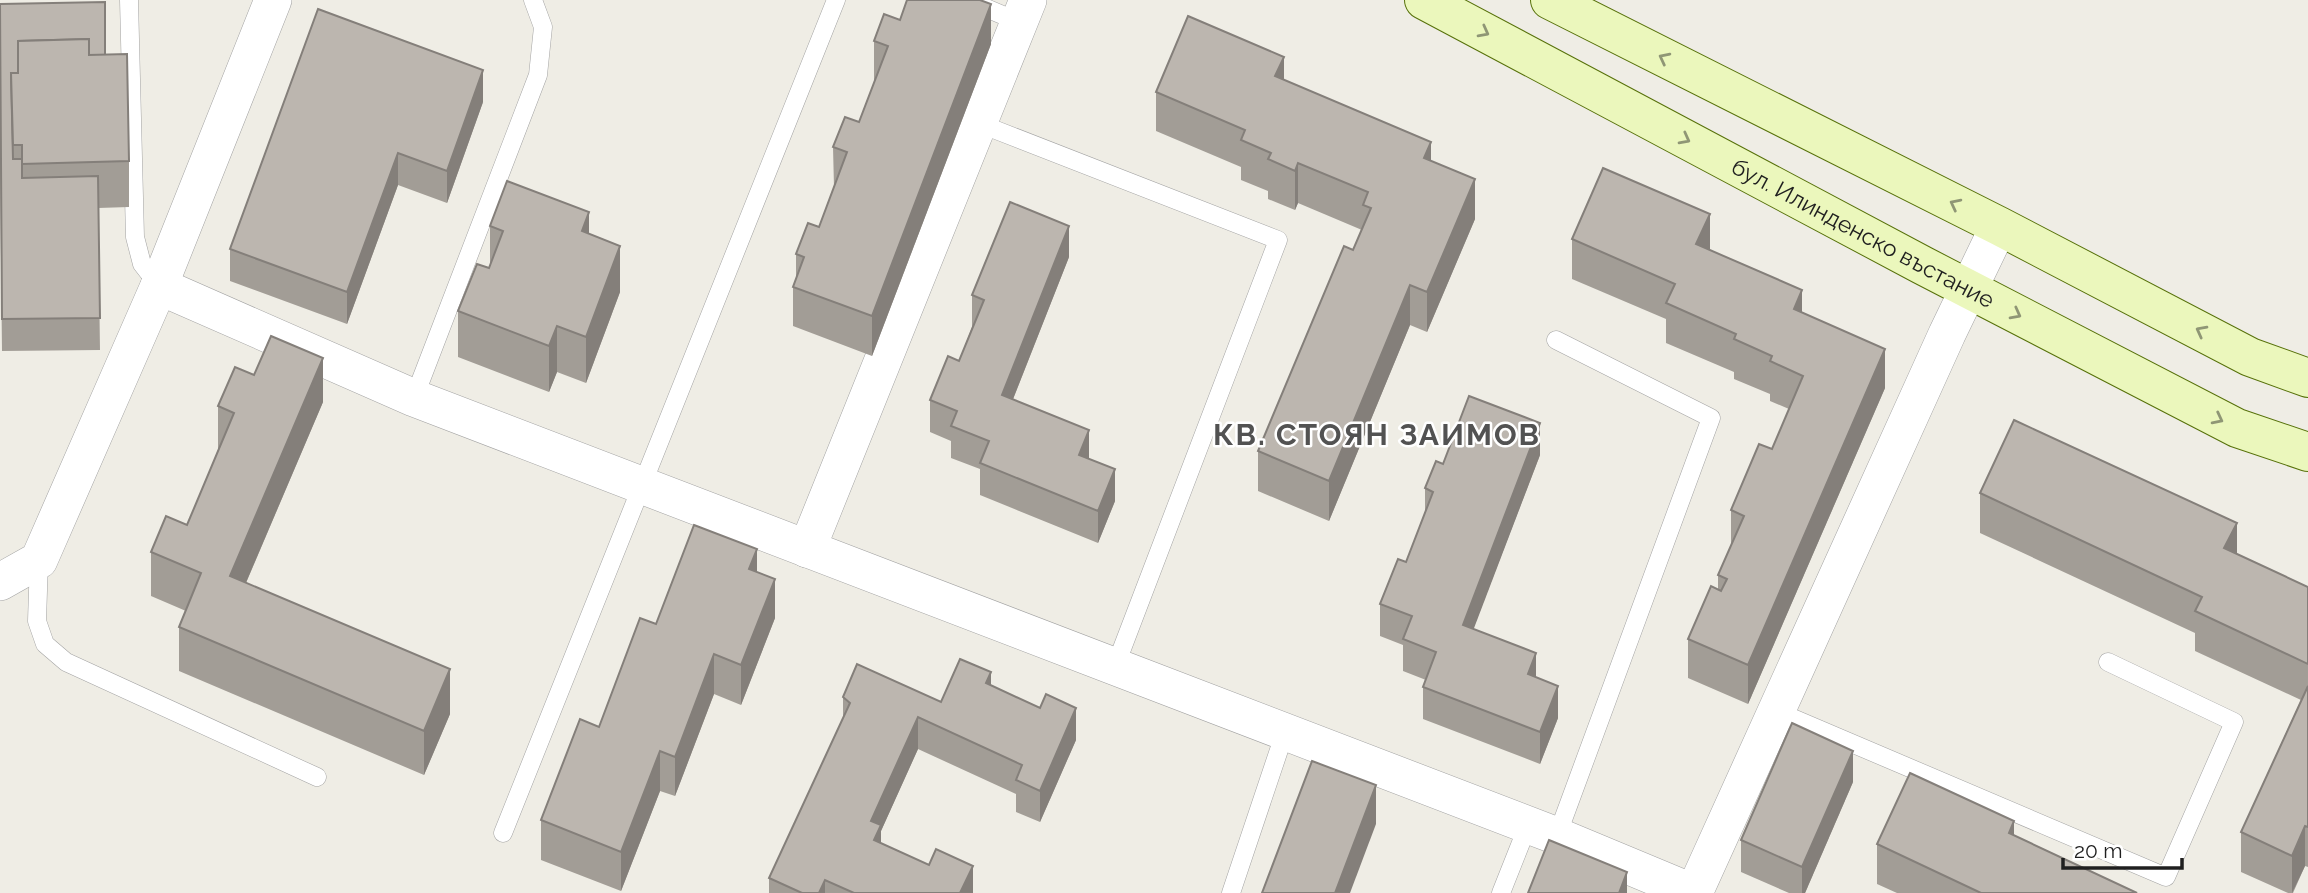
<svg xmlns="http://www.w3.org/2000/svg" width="2308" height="893" viewBox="0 0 2308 893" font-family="Raleway,sans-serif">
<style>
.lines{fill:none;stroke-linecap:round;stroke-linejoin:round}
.service-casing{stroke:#a3a3a3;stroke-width:19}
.minor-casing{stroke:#a3a3a3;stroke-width:38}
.secondary-casing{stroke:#57710a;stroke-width:40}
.service{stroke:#fff;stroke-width:18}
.minor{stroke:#fff;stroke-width:37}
.secondary{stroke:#ebf7bc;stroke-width:38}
.wall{fill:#a29d96}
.shaded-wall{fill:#847f7a}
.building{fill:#bcb6af;stroke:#847f7a;stroke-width:2}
.oneway{stroke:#8f9675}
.labels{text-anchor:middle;stroke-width:5;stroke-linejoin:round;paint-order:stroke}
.street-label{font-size:23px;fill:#1f1f1f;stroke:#fff}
.district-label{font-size:30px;font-weight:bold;letter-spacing:2px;fill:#525252;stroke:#fff}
</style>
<rect width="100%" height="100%" fill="#efede5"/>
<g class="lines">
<defs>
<g id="service">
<path d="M129 0 135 237 142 264 159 286"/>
<path d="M967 0 1019 22"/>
<path d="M978 123 1278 240 1115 667"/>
<path d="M1556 340 1711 418 1557 836"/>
<path d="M414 398 538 75 543 27 533 0"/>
<path d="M39 560 37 621 45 644 66 662 317 777"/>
<path d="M1776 711 2166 877 2234 722 2108 662"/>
<path d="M503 833 836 0"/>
<path d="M1231 893 1285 732"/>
<path d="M1501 893 1528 825"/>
</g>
<g id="minor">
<path d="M159 286 414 398 1557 836 1694 893 1947 334 1999 226"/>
<path d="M807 549 1028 0"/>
<path d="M0 582 39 560 159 286 273 0"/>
</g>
<g id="secondary">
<path id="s1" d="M1424 0 1922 265 2237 428 2308 452"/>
<path d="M1550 0 1999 226 2250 357 2308 378"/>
</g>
</defs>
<use href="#service" class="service-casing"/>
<use href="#minor" class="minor-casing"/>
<use href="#secondary" class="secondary-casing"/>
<use href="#service" class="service"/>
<use href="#minor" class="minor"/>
<use href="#secondary" class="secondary"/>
</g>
<g class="wall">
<path d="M0 4 129 161V207L98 208 100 350 2 351 0 172Z"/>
<path d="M900 20 991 44 872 356 793 326V287L796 278V254L819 227 834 187 833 147 859 122 875 81 874 80V41Z"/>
<path d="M1284 80 1431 161 1475 219 1427 332 1410 325 1329 521 1258 491V451L1362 230 1298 203 1295 210 1268 199V191L1241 180V167L1156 131V92Z"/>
<path d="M483 102 447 203 398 185 347 324 230 281V249Z"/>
<path d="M490 226 589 234 620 292 586 383 557 372 549 392 458 357V311L490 267Z"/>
<path d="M1572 239 1710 250 1802 313 1885 388 1748 704 1688 678V639L1718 589V575L1731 546V510L1772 449 1789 409 1770 401V394L1734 379V372L1666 343V319L1572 279Z"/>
<path d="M1069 257 1013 399 1089 459 1115 501 1098 543 980 495V469L951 458V441L930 432V400L959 361 972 327V295Z"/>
<path d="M323 402 246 583 450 714 424 775 179 671V627L186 611 151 596V552L187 525 218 450V406Z"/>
<path d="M1540 455 1473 629 1536 677 1558 718 1540 764 1423 719V687L1426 680 1403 671V645L1380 636V604L1406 562 1425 512V488L1443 464Z"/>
<path d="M1980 493 2237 554 2308 587V867L2305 866 2293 893H2288L2241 872V832L2301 700 2195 651V633L1980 533Z"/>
<path d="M757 572 775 618 741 705 714 694 675 796 660 791 621 891 541 860V820L599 727 656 624Z"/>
<path d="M991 685 1076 740 1040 822 1016 812V794L918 749 881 831V843L973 893H769V878L843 718V697L941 702Z"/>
<path d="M1853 782 1805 893H1789L1741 872V840Z"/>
<path d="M2014 835 2137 893H1897L1877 884V844Z"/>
</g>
<g class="shaded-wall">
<path d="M991 4V44L872 356V316Z"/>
<path d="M1284 57V96L1275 76Z"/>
<path d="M483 70V102L447 203V171Z"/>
<path d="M1431 142V182L1424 158Z"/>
<path d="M398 153V185L347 324V292Z"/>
<path d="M1298 163V203L1295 210V171Z"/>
<path d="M1475 179V219L1427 332V292Z"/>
<path d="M589 212V258L582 231Z"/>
<path d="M1710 214V254L1696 244Z"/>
<path d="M1069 226V257L1002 427V395Z"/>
<path d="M620 246V292L586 383V337Z"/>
<path d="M1410 285V325L1329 521V481Z"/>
<path d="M1802 290V330L1794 309Z"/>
<path d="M557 326V372L549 392V346Z"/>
<path d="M1885 349V388L1748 704V665Z"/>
<path d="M323 358V402L230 620V576Z"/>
<path d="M1540 423V455L1463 657V625Z"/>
<path d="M1089 430V462L1079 455Z"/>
<path d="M1115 469V501L1098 543V511Z"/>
<path d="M2237 523V562L2224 548Z"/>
<path d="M757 549V589L749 569Z"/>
<path d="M775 579V618L741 705V665Z"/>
<path d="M1536 653V685L1528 674Z"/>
<path d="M714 654V694L675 796V757Z"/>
<path d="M450 669V714L424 775V731Z"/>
<path d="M991 672V704L986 683Z"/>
<path d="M1558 686V718L1540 764V732Z"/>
<path d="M1076 708V740L1040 822V791Z"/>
<path d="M918 717V749L881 831V857L874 872 871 821Z"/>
<path d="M660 751V791L621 891V852Z"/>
<path d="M1853 751V782L1805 893H1802V867Z"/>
<path d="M1376 785V824L1350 893H1335Z"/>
<path d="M2014 821V861L2009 833Z"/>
<path d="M2305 826V866L2292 893V856Z"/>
<path d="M973 866V893H960Z"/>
<path d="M1627 872V893H1619Z"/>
<path d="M825 880V893H819Z"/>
</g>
<g class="building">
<path d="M907 0H980L991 4 872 316 793 287 804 257 796 254 808 223 819 227 847 152 833 147 845 117 859 122 888 46 874 41 884 14 900 20Z"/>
<path d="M105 2V55H89V39L18 41V73H11L13 159H22V178L98 176 100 318 2 319 0 4Z"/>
<path d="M318 9 483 70 447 171 398 153 347 292 230 249Z"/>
<path d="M1188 16 1284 57 1275 76 1431 142 1424 158 1475 179 1427 292 1410 285 1329 481 1258 451 1344 246 1353 250 1371 208 1363 205 1368 192 1298 163 1295 171 1268 159 1271 153 1241 140 1245 130 1156 92Z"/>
<path d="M89 39V55L127 54 129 161 22 164V145H13L11 73H18V41Z"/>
<path d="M1603 168 1710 214 1696 244 1802 290 1794 309 1885 349 1748 665 1688 639 1711 586 1721 591 1727 579 1718 575 1744 516 1731 510 1759 444 1772 449 1803 376 1770 361 1772 356 1734 339 1736 334 1666 303 1675 284 1572 239Z"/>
<path d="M507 181 589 212 582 231 620 246 586 337 557 326 549 346 458 311 477 264 489 268 503 231 490 226Z"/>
<path d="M1010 202 1069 226 1002 395 1089 430 1079 455 1115 469 1098 511 980 463 989 441 951 426 957 411 930 400 948 356 959 361 984 300 972 295Z"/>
<path d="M271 336 323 358 230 576 450 669 424 731 179 627 201 573 151 552 166 516 187 525 234 413 218 406 235 367 254 375Z"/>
<path d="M1469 396 1540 423 1463 625 1536 653 1528 674 1558 686 1540 732 1423 687 1436 652 1403 639 1412 616 1380 604 1398 559 1406 562 1433 492 1425 488 1436 461 1443 464Z"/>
<path d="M2014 420 2237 523 2224 548 2308 587V664L2195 611 2202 597 1980 493Z"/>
<path d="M694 525 757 549 749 569 775 579 741 665 714 654 675 757 660 751 621 852 541 820 580 719 599 727 640 618 656 624Z"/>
<path d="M960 659 991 672 986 683 1040 708 1046 694 1076 708 1040 791 1016 780 1022 765 918 717 871 821 881 825 874 840 929 865 936 849 973 866 960 893H854L825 880 819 893H802L769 878 850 703 843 697 857 664 941 702Z"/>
<path d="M2308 686V827L2305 826 2292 856 2241 832Z"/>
<path d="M1792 723 1853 751 1802 867 1741 840Z"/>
<path d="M1312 761 1376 785 1335 893H1262Z"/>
<path d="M1910 773 2014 821 2009 833 2137 893H1981L1877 844Z"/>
<path d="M1549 840 1627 872 1619 893H1528Z"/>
</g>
<defs><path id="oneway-chevron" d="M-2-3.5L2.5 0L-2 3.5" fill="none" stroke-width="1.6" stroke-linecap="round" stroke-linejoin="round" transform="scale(1.75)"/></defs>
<g class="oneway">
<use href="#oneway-chevron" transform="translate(1484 32) rotate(28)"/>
<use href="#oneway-chevron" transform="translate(1664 58) rotate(-153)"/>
<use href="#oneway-chevron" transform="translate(1685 139) rotate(28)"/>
<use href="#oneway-chevron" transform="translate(1955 204) rotate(-153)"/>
<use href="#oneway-chevron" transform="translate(2016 314) rotate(28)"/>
<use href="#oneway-chevron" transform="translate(2201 331) rotate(-152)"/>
<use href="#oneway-chevron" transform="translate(2218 419) rotate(27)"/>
</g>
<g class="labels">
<g class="street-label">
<text dy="8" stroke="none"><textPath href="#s1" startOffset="497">бул. Илинденско въстание</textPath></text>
</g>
<g class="district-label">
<text x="1377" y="445">КВ. СТОЯН ЗАИМОВ</text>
</g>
</g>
<path d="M2063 858v10h119v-10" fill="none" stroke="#1f1f1f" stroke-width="3.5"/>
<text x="2074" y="858" font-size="21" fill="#1f1f1f" stroke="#ffffff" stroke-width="5" paint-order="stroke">20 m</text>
</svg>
